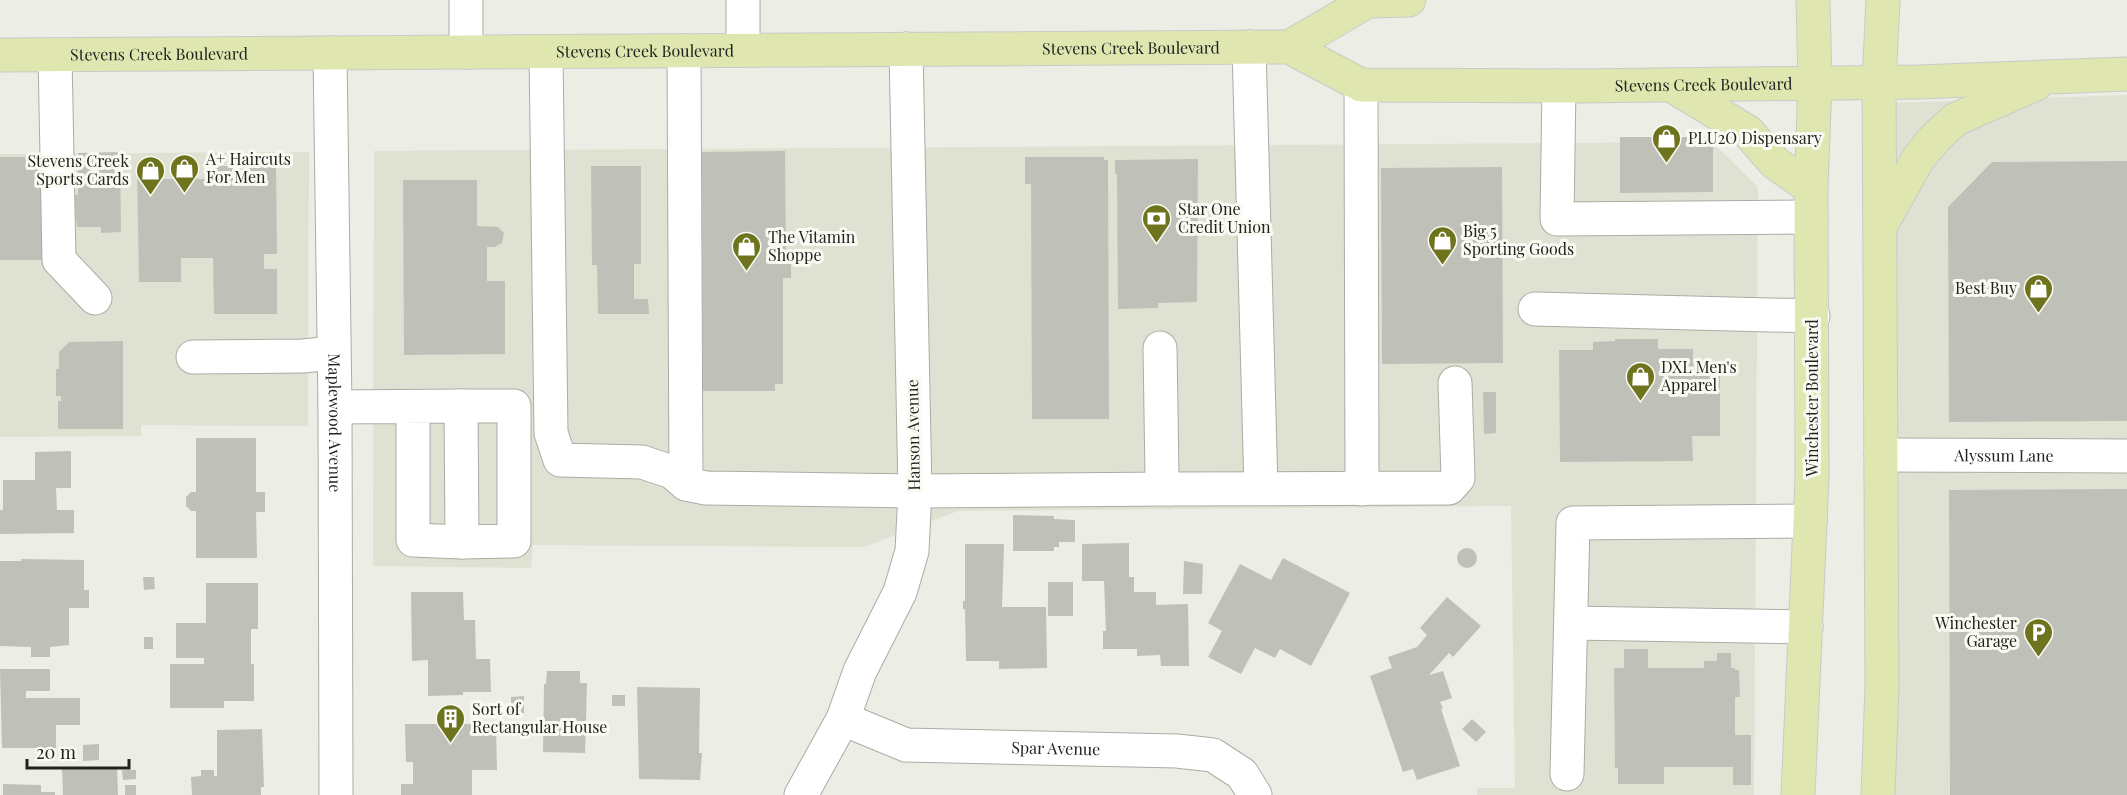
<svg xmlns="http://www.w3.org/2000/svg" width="2127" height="795" viewBox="0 0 2127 795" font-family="'Playfair Display',serif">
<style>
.built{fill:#dfe2d2}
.building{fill:#bfc1b8}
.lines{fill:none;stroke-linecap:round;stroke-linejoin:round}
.minor-casing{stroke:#abaca4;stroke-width:35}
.major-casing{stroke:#cacac9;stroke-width:35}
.minor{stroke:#fff;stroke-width:33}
.major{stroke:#e0e6b0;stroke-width:33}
.labels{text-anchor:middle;stroke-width:6;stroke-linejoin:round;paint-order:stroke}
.street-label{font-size:16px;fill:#222320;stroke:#f9fbf2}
.poi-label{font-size:16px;fill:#222320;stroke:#f9fbf2;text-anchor:start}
</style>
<rect width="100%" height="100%" fill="#ecede4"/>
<g class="built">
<path d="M2127 95V795H1892L1891 103Z"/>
<path d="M1712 142 1758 187 1754 795H1477V788H1515L1511 506 958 511 864 547 533 545 531 568 373 566 374 151Z"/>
<path d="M309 152 308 426 141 425V436L0 437V154Z"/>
</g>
<g class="building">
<path d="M1620 137H1713V192L1620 193Z"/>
<path d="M785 151 786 263H791V278H783V384H775V391H703L702 152Z"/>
<path d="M120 152 121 232 101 233V227H77L74 195H78V153Z"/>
<path d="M0 157H38V166H43L44 260H0Z"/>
<path d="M1025 157H1104V160H1108L1109 419H1032L1031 184H1025Z"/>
<path d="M1198 159 1197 302 1158 303V308L1118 309 1117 174H1115V160Z"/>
<path d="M2127 161V421L1949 422 1948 207 1992 162Z"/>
<path d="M159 166V179H174V166H197V179H211V166H233V179H247V166H276L277 254H264V269H277V314H214L213 258H181V282H139L137 167Z"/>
<path d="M591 166H641V264H634V299H648L649 314H598L597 265H592Z"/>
<path d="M1502 167 1503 363 1382 364 1381 168Z"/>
<path d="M403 180H477V226L498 227 504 233 502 243 495 247H487V281H505V354L404 355Z"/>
<path d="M1615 339H1658V349H1693V369L1720 368V436H1692L1693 461 1560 462 1559 350H1593V342L1615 341Z"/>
<path d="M123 341V429H58V401H61V396H56V369H59V352L69 342Z"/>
<path d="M1483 392H1496V433L1484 434Z"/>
<path d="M196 438H256V492H265V512H256L257 558H196V511H191L186 506V497L191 492H196Z"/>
<path d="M71 451V488H56L57 510H74V533L0 534V510H3V480H35V452Z"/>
<path d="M2127 489V795H1950L1949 490Z"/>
<path d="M1013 515 1054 516V519L1075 520V542H1059V547H1054V551H1013Z"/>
<path d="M1129 543V577H1134V592H1156V605L1188 604 1189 666H1161L1160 655 1137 656V649H1103V631H1106L1104 581H1082V544Z"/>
<path d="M965 544H1004L1002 607H1046L1047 668 999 669V661H966L965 609H963V601H965Z"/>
<circle cx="1467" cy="558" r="10"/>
<path d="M1283 558 1350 593 1311 666 1280 649 1275 658 1255 648 1241 674 1208 657 1222 631 1208 623 1240 564 1271 580Z"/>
<path d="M21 559 84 560V590H89V608H69V645L50 647V657H31V647L0 646V561H21Z"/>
<path d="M1184 561 1203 564 1202 594H1183Z"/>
<path d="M143 577H154L155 589 144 590Z"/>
<rect x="1048" y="582" width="25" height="34"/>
<path d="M206 583H258V629H251V664H254V701H224V708H170V664H204V658H176V623H206Z"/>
<path d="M411 592H463L464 620H475L476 659H490L491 692H463V695L428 696V660L412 661Z"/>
<path d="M1447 597 1481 626 1453 657 1449 653 1429 675 1443 671 1452 698 1440 702 1443 708 1441 709 1460 766 1417 780 1413 769 1403 772 1370 676 1392 668 1388 657 1417 647 1427 635 1420 628Z"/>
<rect x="144" y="637" width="9" height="12"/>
<path d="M1624 649H1648V668H1704V661H1717V653H1731V668H1735V670H1739L1740 697H1735V735H1751V785H1733V767H1664V784H1618V768H1615L1614 668H1624Z"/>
<path d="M0 669H50V691H26V698H80V725H56V748H2Z"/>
<path d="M547 671H580V683H587L585 753 543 752 544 684H546Z"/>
<path d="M637 687 700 688 699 753H702L700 780 639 779Z"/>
<rect x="612" y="695" width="13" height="11"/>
<path d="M524 696V713H511V697Z"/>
<path d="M1472 719 1486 732 1476 742 1462 729Z"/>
<path d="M405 724H496L497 770H472V795H401V784H413V762H406Z"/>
<path d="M262 729 264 787H261V795H192L191 777 201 776V770H214V776H217V730Z"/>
<path d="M99 744V760L83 761V745Z"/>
<path d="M62 767H117L118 795H63Z"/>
<path d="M122 770H136V779L123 780Z"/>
<path d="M3 784 41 785V792H55V795H3Z"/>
<rect x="125" y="785" width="11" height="10"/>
</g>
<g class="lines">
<defs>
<g id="minor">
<path d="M1249 47 1261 488"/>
<path d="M743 50V0"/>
<path d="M684 51 686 484"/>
<path d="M466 52V0"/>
<path d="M546 52 551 433 560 460 642 462 672 472 686 484 706 488 915 491 1169 489"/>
<path id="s1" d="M330 53 335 407 336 795"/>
<path d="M55 55 59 260 95 298"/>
<path d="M1361 85 1362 489"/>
<path d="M1559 86 1557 219 1811 217"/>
<path d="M1535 309 1813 316"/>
<path d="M1160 348 1162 476 1169 489 1449 488 1458 478 1455 383"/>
<path d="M193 357 303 356 333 353"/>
<path d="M461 406H514V541L462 542"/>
<path d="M335 407 461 406 462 542 413 540V407"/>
<path id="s2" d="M1881 455 2127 456"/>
<path d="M1571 623 1806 627"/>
<path id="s3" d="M843 719 906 745 1177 751 1213 755 1242 774 1255 795"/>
<path d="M1567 774 1573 523 1810 521"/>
<path d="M801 795 843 719 860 671 900 592 912 551 915 491 906 49"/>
</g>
<g id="major">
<path d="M1289 47 1368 1 1409 0"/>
<path id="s4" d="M0 55 1289 47 1361 85 1578 86 1918 82 2127 74"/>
<path d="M1671 85 1748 132 1775 163 1811 188"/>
<path d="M1881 225 1918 159 1935 138 1956 119 2036 84"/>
<path d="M1798 795 1812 478 1811 188 1815 82 1813 0"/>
<path d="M1878 795 1882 687 1879 82 1883 0"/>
</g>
</defs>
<use href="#minor" class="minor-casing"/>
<use href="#major" class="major-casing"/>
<use href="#minor" class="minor"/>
<use href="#major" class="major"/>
</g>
<defs>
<symbol id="shop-pin" viewBox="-11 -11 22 30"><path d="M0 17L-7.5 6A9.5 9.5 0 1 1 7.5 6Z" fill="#6d741d" stroke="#f9fbf2"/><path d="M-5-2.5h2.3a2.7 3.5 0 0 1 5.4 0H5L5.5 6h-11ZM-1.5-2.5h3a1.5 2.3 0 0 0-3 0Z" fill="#fff"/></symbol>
<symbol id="bank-pin" viewBox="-11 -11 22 30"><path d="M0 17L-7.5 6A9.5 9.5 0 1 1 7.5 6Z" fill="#6d741d" stroke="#f9fbf2"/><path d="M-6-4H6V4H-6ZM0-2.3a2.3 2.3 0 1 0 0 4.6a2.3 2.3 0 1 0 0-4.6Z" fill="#fff"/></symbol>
<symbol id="parking-pin" viewBox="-11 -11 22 30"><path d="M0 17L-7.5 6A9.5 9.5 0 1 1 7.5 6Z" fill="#6d741d" stroke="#f9fbf2"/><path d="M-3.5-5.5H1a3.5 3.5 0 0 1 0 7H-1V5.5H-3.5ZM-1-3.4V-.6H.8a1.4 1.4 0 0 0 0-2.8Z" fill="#fff"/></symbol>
<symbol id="building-pin" viewBox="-11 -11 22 30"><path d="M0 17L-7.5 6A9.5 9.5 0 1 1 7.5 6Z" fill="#6d741d" stroke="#f9fbf2"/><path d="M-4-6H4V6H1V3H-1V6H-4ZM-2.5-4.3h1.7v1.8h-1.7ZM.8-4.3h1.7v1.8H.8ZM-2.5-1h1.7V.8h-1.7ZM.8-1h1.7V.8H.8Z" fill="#fff"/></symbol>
</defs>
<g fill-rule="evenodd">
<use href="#shop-pin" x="1650" y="122" width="33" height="45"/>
<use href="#shop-pin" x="168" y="152" width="33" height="45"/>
<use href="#shop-pin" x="134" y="154" width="33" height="45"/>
<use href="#bank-pin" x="1140" y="202" width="33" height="45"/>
<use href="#shop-pin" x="1426" y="224" width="33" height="45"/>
<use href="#shop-pin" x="730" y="230" width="33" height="45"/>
<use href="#shop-pin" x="2022" y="272" width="33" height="45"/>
<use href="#shop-pin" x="1624" y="360" width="33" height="45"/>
<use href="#parking-pin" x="2022" y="616" width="33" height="45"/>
<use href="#building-pin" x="434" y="702" width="33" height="45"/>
</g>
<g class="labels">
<g class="street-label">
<text dy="6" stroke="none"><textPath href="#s4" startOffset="1131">Stevens Creek Boulevard</textPath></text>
<text dy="6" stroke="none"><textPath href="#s4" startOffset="645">Stevens Creek Boulevard</textPath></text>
<text dy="6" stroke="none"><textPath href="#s4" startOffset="159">Stevens Creek Boulevard</textPath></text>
<text dy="6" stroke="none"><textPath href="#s4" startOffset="1713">Stevens Creek Boulevard</textPath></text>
<text transform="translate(1812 398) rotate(-90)" y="6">Winchester Boulevard</text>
<text dy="6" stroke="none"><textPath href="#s1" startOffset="370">Maplewood Avenue</textPath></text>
<text transform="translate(913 435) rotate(-91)" y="6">Hanson Avenue</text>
<text dy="6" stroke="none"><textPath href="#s2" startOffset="123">Alyssum Lane</textPath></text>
<text dy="6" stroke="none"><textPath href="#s3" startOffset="218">Spar Avenue</textPath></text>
</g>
<g class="poi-label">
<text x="1688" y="144">PLU2O Dispensary</text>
<text x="206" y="165">A+ Haircuts<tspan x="206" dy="18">For Men</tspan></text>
<text x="129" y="167" text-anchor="end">Stevens Creek<tspan x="129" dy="18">Sports Cards</tspan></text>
<text x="1178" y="215">Star One<tspan x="1178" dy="18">Credit Union</tspan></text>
<text x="1463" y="237">Big 5<tspan x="1463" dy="18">Sporting Goods</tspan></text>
<text x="768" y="243">The Vitamin<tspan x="768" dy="18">Shoppe</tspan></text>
<text x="2017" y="294" text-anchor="end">Best Buy</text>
<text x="1661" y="373">DXL Men's<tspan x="1661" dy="18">Apparel</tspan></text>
<text x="2017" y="629" text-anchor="end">Winchester<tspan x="2017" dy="18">Garage</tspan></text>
<text x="472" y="715">Sort of<tspan x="472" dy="18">Rectangular House</tspan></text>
</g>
</g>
<path d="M27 759v9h102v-9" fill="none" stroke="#222320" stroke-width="3"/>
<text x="36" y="759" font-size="18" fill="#222320" stroke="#f9fbf2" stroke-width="4.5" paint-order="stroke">20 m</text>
</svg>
